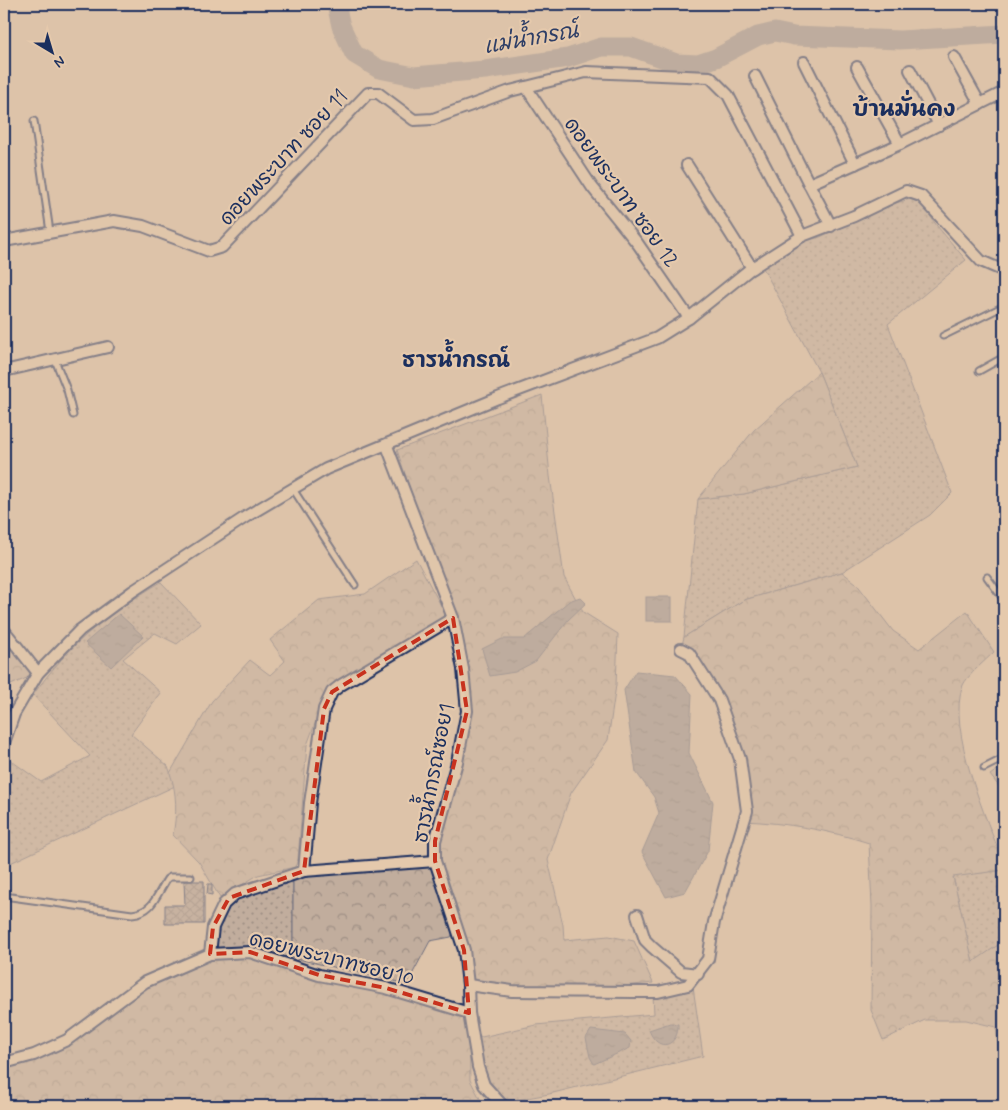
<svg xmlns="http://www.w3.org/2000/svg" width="1008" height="1110" viewBox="0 0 1008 1110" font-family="Mynerve,'Playpen Sans Thai',sans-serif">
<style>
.grass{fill:url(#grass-dots);stroke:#6e6e7e}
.forest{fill:url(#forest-crowns);stroke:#6e6e7e}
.water{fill:url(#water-ripples);stroke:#676a7c}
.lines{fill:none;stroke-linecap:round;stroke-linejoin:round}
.river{stroke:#9a9190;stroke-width:19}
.building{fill:url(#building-cross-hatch);stroke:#1b2f5e}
.service-casing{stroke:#1b2f5e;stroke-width:9}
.minor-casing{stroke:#1b2f5e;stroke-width:14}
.service{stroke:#e5c9ac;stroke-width:5}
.minor{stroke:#e5c9ac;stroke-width:10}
.marked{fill:none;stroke:#c8321e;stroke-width:4;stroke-dasharray:10 6;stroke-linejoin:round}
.labels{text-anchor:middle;stroke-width:4.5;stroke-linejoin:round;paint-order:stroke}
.street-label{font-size:20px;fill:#1b2f5e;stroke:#e5c9ac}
.water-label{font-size:21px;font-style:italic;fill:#2e3e66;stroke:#e5c9ac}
.neighbourhood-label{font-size:21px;font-weight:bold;fill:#1b2f5e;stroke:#e5c9ac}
.quarter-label{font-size:22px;font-weight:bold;fill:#1b2f5e;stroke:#e5c9ac}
</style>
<defs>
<pattern id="grass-dots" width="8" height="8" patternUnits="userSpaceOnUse" patternTransform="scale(1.25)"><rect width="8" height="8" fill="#c1ad9d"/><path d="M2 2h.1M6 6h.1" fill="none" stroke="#9c8d83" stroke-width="1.8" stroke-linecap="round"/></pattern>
<pattern id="forest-crowns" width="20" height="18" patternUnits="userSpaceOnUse" patternTransform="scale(1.25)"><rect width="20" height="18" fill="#c1ad9d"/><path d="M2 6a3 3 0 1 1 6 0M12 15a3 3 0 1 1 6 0" fill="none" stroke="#9c8d83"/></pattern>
<pattern id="water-ripples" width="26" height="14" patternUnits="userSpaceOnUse" patternTransform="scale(1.25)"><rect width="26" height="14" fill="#9a9190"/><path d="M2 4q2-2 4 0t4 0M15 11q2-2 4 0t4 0" fill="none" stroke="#7d7779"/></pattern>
<pattern id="building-cross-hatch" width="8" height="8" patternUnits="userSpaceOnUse" patternTransform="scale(1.25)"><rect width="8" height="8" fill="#ae9e96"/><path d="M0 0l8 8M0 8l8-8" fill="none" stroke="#8d817e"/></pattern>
</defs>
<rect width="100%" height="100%" fill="#ddc3a9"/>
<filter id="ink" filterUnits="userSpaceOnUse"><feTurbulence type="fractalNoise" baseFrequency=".02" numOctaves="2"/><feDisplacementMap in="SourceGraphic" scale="10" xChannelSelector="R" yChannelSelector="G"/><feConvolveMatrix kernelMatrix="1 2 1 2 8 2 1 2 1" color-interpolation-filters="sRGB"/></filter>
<g filter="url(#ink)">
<g class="grass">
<path d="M910 199 922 204 937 226 966 260 888 324 952 493 930 515 842 572 744 600 684 637 698 499 744 494 857 467 819 372 763 268 803 242 820 237 896 203Z"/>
<path d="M161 582 201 624 177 644 155 633 123 659 161 693 131 734 168 766 175 786 4 866V766L6 757 41 782 90 756 33 695C71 642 106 615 161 582Z"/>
<path d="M1004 870V941L973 963 953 876Z"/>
<path d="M304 871 293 882V958L250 952 210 954 213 927 229 898Z"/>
<path d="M693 987 703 1056 549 1094 500 1103 484 1085 477 1038 536 1025 654 1014 653 995Z"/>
</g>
<g class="forest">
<path d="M819 372 857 467 744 494 698 499 754 430Z"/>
<path d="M542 395 550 476 564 577 583 612 618 634 616 685 608 740 571 793 548 860 563 925 564 940 609 936 634 941 653 983 573 991 468 985 456 926 451 937 430 941 407 984 293 958V881L304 871 435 861 467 711 453 618 397 450Z"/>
<path d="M416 559 446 615 328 689 307 745 298 859 295 867 258 875 220 898 199 862 173 835C177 814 177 793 170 773L212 701 250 660 270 675 285 661 270 640 319 600 365 594Z"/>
<path d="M842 572 856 583 893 631 919 649 967 611 994 652C987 659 967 676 963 685 946 729 987 820 1004 864V870L953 877 973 962 1004 941V1106L996 1027 966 1020H925L883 1040 871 1010 872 906 869 843C828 830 787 823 744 821L740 759 689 653 681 649 684 637 744 600Z"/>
<path d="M4 630 38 673 4 688Z"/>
<path d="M1004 765V793L990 775Z"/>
<path d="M250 952 469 1013 470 1080 484 1106H33L31 1104 4 1106V1063L67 1040 145 982 202 955Z"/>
</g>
<g class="water">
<path d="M580 597 586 603 568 620 536 661 515 672 490 676 482 649 502 639H524L569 601Z"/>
<rect x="646" y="597" width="26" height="24"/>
<path d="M119 614 143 636 111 667 85 643Z"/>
<path d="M636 671 675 675 692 694 689 753 713 802 708 851 685 892 666 897 642 852 659 813 654 797 636 772 624 690Z"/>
<path d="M670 1023 678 1024C679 1046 658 1054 649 1030Z"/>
<path d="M591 1030 625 1034 631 1041 630 1048 594 1064 590 1057 586 1038Z"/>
</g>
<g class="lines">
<path class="river" d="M336 4 341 26 354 54 379 69 414 76 485 70 568 58 601 47H631L676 63 698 64 716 58 758 36 775 32 794 36 900 40 1004 34"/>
</g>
<g class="building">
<path d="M184 881H204V924H165V905H185Z"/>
<path d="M208 884H212V895L207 894Z"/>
</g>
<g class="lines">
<defs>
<g id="service">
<path d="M34 121 50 232"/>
<path d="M943 336 1004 306"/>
<path d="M55 360 67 390 73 415"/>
<path d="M979 371 1004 357"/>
<path d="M293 489 355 585"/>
<path d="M987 577 1004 600"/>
<path d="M984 768 1004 758"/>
<path d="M4 896 132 914C153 912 156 896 167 879L170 877H191"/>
</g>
<g id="minor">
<path d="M954 57 980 104"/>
<path d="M804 62 855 164"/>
<path d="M857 67 900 144"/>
<path d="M910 70 939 125"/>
<path d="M755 76 809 184"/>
<path d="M526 87 592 187 638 244 689 318"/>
<path d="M687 165 752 268"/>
<path d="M831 226 809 184 900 144 1004 92"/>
<path d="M4 241 114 221 143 226 209 251 222 247 368 93H378L414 120 433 119 510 91 586 72 710 77 728 95 802 236"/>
<path d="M4 371 108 347"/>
<path d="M387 446 453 618 463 669 467 711 457 762 435 841V861L464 950 468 985 469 1013 478 1067 484 1085 503 1106"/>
<path d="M4 630 38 673"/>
<path d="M4 743 14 714 38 673 80 630 133 591 247 516 326 469 498 398 657 338 689 318 749 270 802 236 854 216 906 191 921 196 981 261 1004 271"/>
<path d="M304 871 310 803 324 709 332 692 341 685 453 618"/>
<path d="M637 915 645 940 652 947 681 972 698 974"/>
<path d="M210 954 213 927 224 904 235 894 304 871 435 861"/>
<path d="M468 985 512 991 634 992H658L688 985 708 959 714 922 747 811 740 759 719 700 689 653 681 649"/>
<path d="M4 1063 34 1055 67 1040 145 982 210 954 250 952 319 975 386 988 469 1013"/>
</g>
</defs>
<use href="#service" class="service-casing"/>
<use href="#minor" class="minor-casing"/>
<use href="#service" class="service"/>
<use href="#minor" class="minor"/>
</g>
</g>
<path d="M0 0H1008V1110H0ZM453 618 467 711 435 841V861L464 950 469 1013 386 988 319 975 250 952 210 954 213 927 229 898 304 871 324 709 332 692Z" fill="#ddc3a9" fill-opacity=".55" fill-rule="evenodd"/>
<path class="marked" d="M453 618 467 711 435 841V861L464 950 469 1013 386 988 319 975 250 952 210 954 213 927 229 898 304 871 324 709 332 692Z"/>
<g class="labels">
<g class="street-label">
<text transform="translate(283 157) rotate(-47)" y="7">ดอยพระบาท ซอย 11</text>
<text transform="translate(622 192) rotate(54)" y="7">ดอยพระบาท ซอย 12</text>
<text transform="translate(433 773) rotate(-79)" y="7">ธารน้ำกรณ์ซอย1</text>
<text transform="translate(332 958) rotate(14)" y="7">ดอยพระบาทซอย10</text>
</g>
<g class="water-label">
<text transform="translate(531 38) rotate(-10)" y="7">แม่น้ำกรณ์</text>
</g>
<g class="neighbourhood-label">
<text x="456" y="367">ธารน้ำกรณ์</text>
</g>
<g class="quarter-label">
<text x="904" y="116">บ้านมั่นคง</text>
</g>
</g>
<rect width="1008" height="1110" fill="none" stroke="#e5c9ac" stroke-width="20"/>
<rect x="10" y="10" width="988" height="1090" fill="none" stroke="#1b2f5e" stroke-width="2" filter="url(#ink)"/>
<g transform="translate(52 52) rotate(142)" stroke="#e5c9ac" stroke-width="4" paint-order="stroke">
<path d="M0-4L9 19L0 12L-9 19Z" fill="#1b2f5e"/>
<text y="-8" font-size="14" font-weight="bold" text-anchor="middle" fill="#1b2f5e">N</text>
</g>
</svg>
